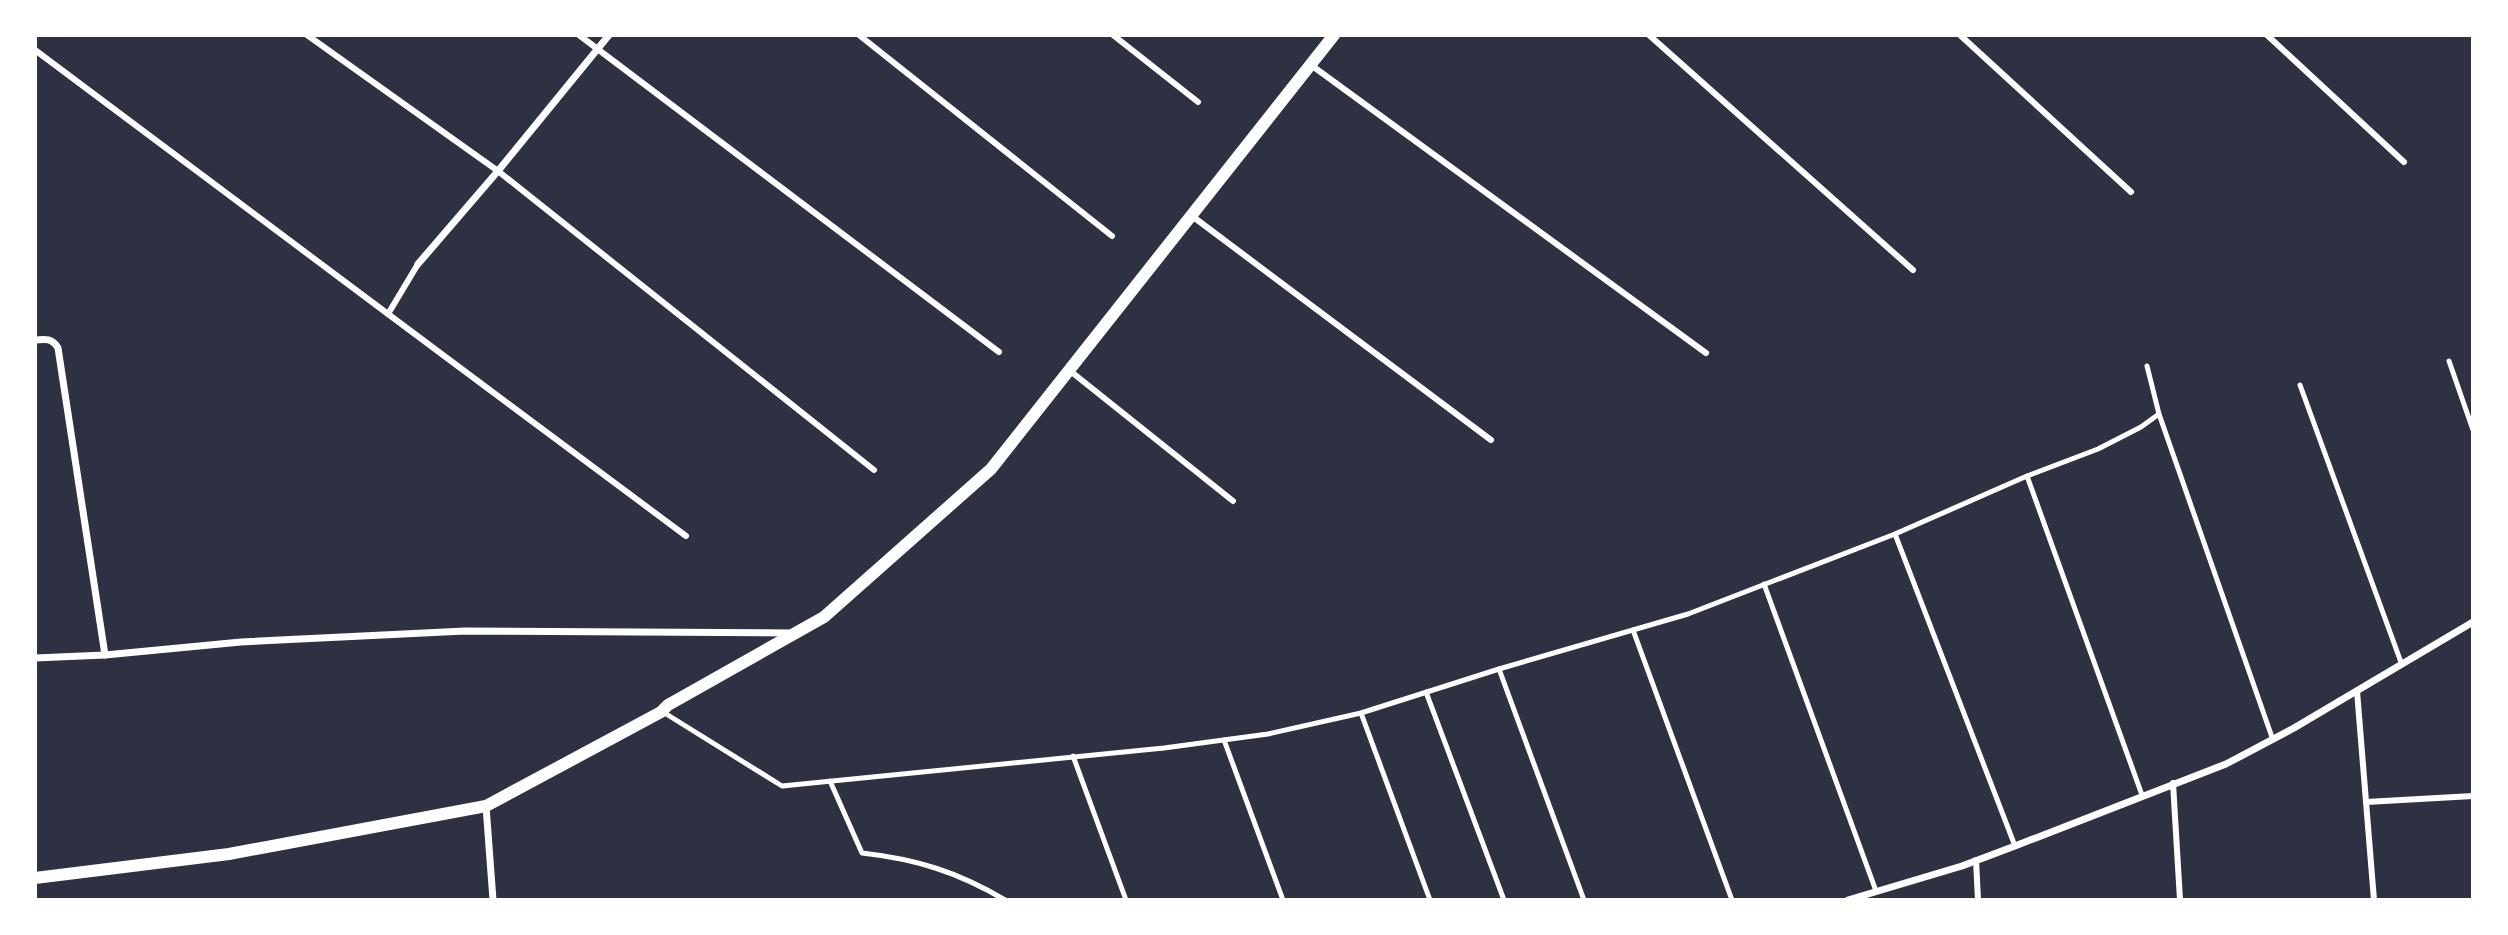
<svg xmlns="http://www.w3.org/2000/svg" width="2508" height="935" viewBox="0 0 2508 935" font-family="'DM Sans',sans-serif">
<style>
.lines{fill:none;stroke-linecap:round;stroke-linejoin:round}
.service{stroke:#fff;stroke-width:5}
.pedestrian{stroke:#fff;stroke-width:6}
.minor{stroke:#fff;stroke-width:7}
.tertiary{stroke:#fff;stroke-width:12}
</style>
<rect width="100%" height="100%" fill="#2d3142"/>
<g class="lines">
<g class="service">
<path d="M2449 361 2473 430"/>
<path d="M2300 385 2402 665"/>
<path d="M2159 414 2273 740"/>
<path d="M2027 476 2142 795"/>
<path d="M1895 534 2015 846"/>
<path d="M1764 584 1876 891"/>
<path d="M1633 630 1732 900"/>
<path d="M1499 669 1584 900"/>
<path d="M1426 692 1504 900"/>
<path d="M663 712 782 786 1164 748 1268 734 1361 713 1499 669 1688 614 1895 534 2027 476 2098 449 2141 427 2159 414 2147 366"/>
<path d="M1361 713 1430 900"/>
<path d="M1224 740 1283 900"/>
<path d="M1073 756 1126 900"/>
<path d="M830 781 862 853C916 859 958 872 1005 900"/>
</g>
<g class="pedestrian">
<path d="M307 35 498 171 874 470"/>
<path d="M579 35 999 352"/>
<path d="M859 35 1112 236"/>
<path d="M1113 35 1198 102"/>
<path d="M1649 35 1913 270"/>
<path d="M1960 35 2131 192"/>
<path d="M2267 35 2404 162"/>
<path d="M35 50 388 314"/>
<path d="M1311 65 1706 353"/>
<path d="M1192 216 1491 440"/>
<path d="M418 264 388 314 686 536"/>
<path d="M1069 370 1233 501"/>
<path d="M2357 691 2374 900"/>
<path d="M2173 783 2180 900"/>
<path d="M2366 802 2473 796"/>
<path d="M1976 860 1978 900"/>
</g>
<g class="minor">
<path d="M418 264 498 171 609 35"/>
<path d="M35 340C45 339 52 338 58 348L105 655"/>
<path d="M35 658 105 655 241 642 465 631 792 633"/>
<path d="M486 806 493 900"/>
<path d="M1848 900 1962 866 2015 846 2226 764 2294 728 2473 622"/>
</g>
<path class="tertiary" d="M35 878 229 854 486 806 661 712 668 705 824 617 991 469 1334 35"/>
</g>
<rect width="2508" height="935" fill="none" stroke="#ffffff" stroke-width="74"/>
</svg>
